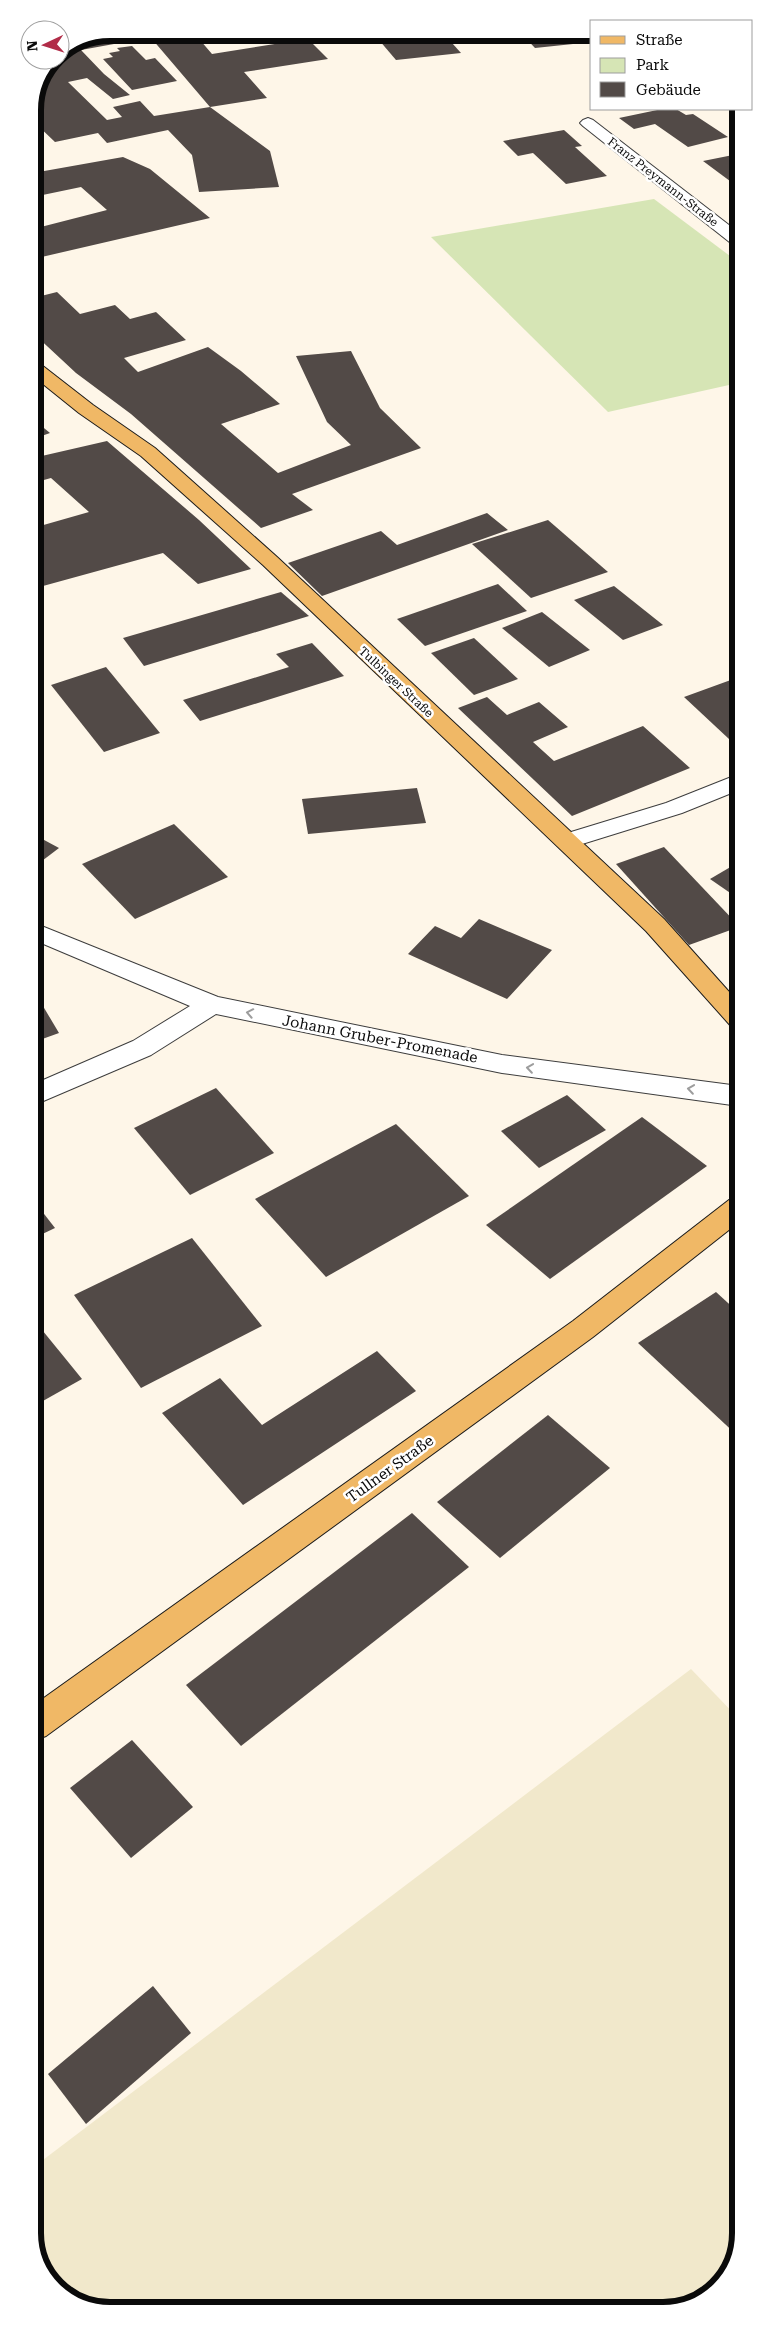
<svg xmlns="http://www.w3.org/2000/svg" width="773" height="2343" viewBox="0 0 773 2343" font-family="'Roboto Serif',serif">
<style>
.farmland{fill:#f1e8cb}
.green{fill:#d6e5b5}
.building{fill:#524a47}
.lines{fill:none;stroke-linecap:round;stroke-linejoin:round}
.minor-casing{stroke:#3d3d3d;stroke-width:2}
.major-casing{stroke:#1b1b1b;stroke-width:2}
.minor{fill:#fff;fill-rule:evenodd}
.major{fill:#f0b866;fill-rule:evenodd}
.oneway{stroke:#9d9d9d}
.labels{text-anchor:middle;stroke-width:5;stroke-linejoin:round;paint-order:stroke}
.far-street-label{font-size:12px;fill:#0a0a0a;stroke:#fff}
.street-label{font-size:15px;fill:#0a0a0a;stroke:#fff}
.rim{fill:none;stroke:#0a0a0a;stroke-width:6}
</style>
<rect width="100%" height="100%" fill="#fef6e8"/>
<path class="farmland" d="M691 1669 740 1720V2233L724 2280 683 2308 105 2310 59 2291 35 2253V2166Z"/>
<path class="green" d="M654 199 738 262V383L608 412 431 237Z"/>
<g class="building">
<path d="M194 33 212 54 281 43 270 33H302L328 59 244 72 267 98 210 107 152 39Z"/>
<path d="M373 33H443L461 53 396 60Z"/>
<path d="M521 33H592V42L535 48Z"/>
<path d="M104 35 114 44 81 50 104 74 130 95 113 99 87 78 68 82 107 120 122 117 113 107 140 101 154 116 210 107 270 151 279 187 199 192 192 155 168 130 107 143 98 133 55 142 33 121V105L53 60H60V53Z"/>
<path d="M132 46 146 60 155 58 177 81 132 90 103 59 113 57 109 53 120 51 117 48Z"/>
<path d="M662 109H676L686 115 693 114 728 137 688 147 655 124 634 129 619 118Z"/>
<path d="M564 130 582 146 575 147 607 176 566 184 533 153 518 156 503 141Z"/>
<path d="M738 154V187L703 161Z"/>
<path d="M123 157 150 169 210 218 33 259V229L107 210 81 187 33 197V173Z"/>
<path d="M57 292 80 314 115 305 130 319 156 312 186 340 124 358 138 372 208 347 241 371 280 404 221 424 278 473 351 445 327 422 296 356 351 351 380 408 421 448 292 494 313 510 261 528 131 414 76 373 33 333V298Z"/>
<path d="M33 419 50 433 33 439Z"/>
<path d="M107 441 199 520 251 569 198 584 163 553 43 586 33 575V528L89 512 51 478 33 483V458Z"/>
<path d="M487 513 508 530 322 596 288 563 381 531 397 545Z"/>
<path d="M548 520 608 572 531 598 472 544Z"/>
<path d="M498 584 527 611 425 646 397 619Z"/>
<path d="M614 586 663 625 623 640 574 600Z"/>
<path d="M281 592 309 616 144 666 123 638Z"/>
<path d="M542 612 590 650 549 667 502 628Z"/>
<path d="M474 638 518 679 474 695 431 653Z"/>
<path d="M312 643 344 676 200 721 183 700 289 667 276 654Z"/>
<path d="M106 667 160 733 104 752 51 685Z"/>
<path d="M739 677V735L729 739 684 697Z"/>
<path d="M487 697 507 715 539 702 568 727 533 742 554 761 643 726 690 768 572 816 458 708Z"/>
<path d="M417 788 426 823 308 834 302 799Z"/>
<path d="M174 824 228 877 135 919 82 864Z"/>
<path d="M33 834 59 848 34 867 33 845Z"/>
<path d="M664 847 739 926V927L689 945 616 864Z"/>
<path d="M739 862V899L710 879Z"/>
<path d="M479 919 552 950 507 999 408 954 435 926 461 938Z"/>
<path d="M34 991 59 1033 34 1042Z"/>
<path d="M216 1088 274 1153 190 1195 134 1128Z"/>
<path d="M567 1095 606 1130 539 1168 501 1131Z"/>
<path d="M642 1117 707 1166 550 1279 486 1225Z"/>
<path d="M396 1124 469 1196 326 1277 255 1199Z"/>
<path d="M34 1201 55 1228 34 1238Z"/>
<path d="M192 1238 262 1326 141 1388 74 1295Z"/>
<path d="M716 1292 739 1313 740 1438 638 1343Z"/>
<path d="M34 1320 82 1379 34 1406Z"/>
<path d="M377 1351 416 1391 243 1505 162 1413 220 1378 262 1425Z"/>
<path d="M548 1415 610 1468 500 1558 437 1502Z"/>
<path d="M412 1513 469 1567 241 1746 186 1685Z"/>
<path d="M132 1740 193 1807 131 1858 70 1788Z"/>
<path d="M153 1986 191 2033 86 2124 48 2074Z"/>
</g>
<g class="lines">
<defs>
<g id="minor">
<path d="M588 118 593 120 738 232V245L732 244 583 126 580 123 583 120Z"/>
<path d="M739 774V790L682 813 566 849 558 846 554 841 558 836 666 803Z"/>
<path d="M34 923 218 997 502 1055 739 1086V1106L502 1073 216 1014 151 1055 34 1105V1084L133 1041 190 1006 34 940Z"/>
</g>
<g id="major">
<path d="M33 362 39 363 93 405 155 448 277 557 664 919 739 1003V1028L730 1025 646 931 263 565 141 456 79 413 33 376Z"/>
<path d="M739 1197V1222L593 1337 46 1736 35 1740 34 1705 573 1321 729 1200Z"/>
</g>
</defs>
<use href="#minor" class="minor-casing"/>
<use href="#major" class="major-casing"/>
<use href="#minor" class="minor"/>
<use href="#major" class="major"/>
</g>
<defs><path id="oneway-chevron" d="M-2-3.5L2.5 0L-2 3.5" fill="none" stroke-width="1.6" stroke-linecap="round" stroke-linejoin="round" transform="scale(1.25)"/></defs>
<g class="oneway">
<use href="#oneway-chevron" transform="translate(250 1013) rotate(-169)"/>
<use href="#oneway-chevron" transform="translate(530 1068) rotate(-172)"/>
<use href="#oneway-chevron" transform="translate(691 1089) rotate(-172)"/>
</g>
<g class="labels">
<g class="far-street-label">
<text transform="translate(663 182) rotate(38)" y="4">Franz Preymann-Straße</text>
<text transform="translate(396 682) rotate(43)" y="4">Tulbinger Straße</text>
</g>
<g class="street-label">
<text transform="translate(380 1039) rotate(11)" y="5">Johann Gruber-Promenade</text>
<text transform="translate(390 1469) rotate(-36)" y="5">Tullner Straße</text>
</g>
</g>
<path d="M0 0H773V2343H0ZM110 41H663A69 69 0 0 1 732 110V2233A69 69 0 0 1 663 2302H110A69 69 0 0 1 41 2233V110A69 69 0 0 1 110 41Z" fill="#fff" fill-rule="evenodd"/>
<path class="rim" d="M110 41H663A69 69 0 0 1 732 110V2233A69 69 0 0 1 663 2302H110A69 69 0 0 1 41 2233V110A69 69 0 0 1 110 41Z"/>
<rect x="590" y="20" width="162" height="90" fill="#ffffff" stroke="#9d9d9d"/>
<rect x="600" y="36" width="25" height="8" fill="#f0b866" stroke="#9d9d9d"/>
<text x="636" y="45" font-size="15" fill="#0a0a0a">Straße</text>
<rect x="600" y="58" width="25" height="15" fill="#d6e5b5" stroke="#9d9d9d"/>
<text x="636" y="70" font-size="15" fill="#0a0a0a">Park</text>
<rect x="600" y="82" width="25" height="15" fill="#524a47" stroke="#9d9d9d"/>
<text x="636" y="95" font-size="15" fill="#0a0a0a">Gebäude</text>
<g transform="translate(45 45) rotate(266)"><circle r="24" fill="#ffffff" stroke="#9d9d9d"/>
<path d="M0-4L9 19L0 12L-9 19Z" fill="#b12c48"/>
<text y="-8" font-size="14" font-weight="bold" text-anchor="middle" fill="#0a0a0a">N</text>
</g>
</svg>
